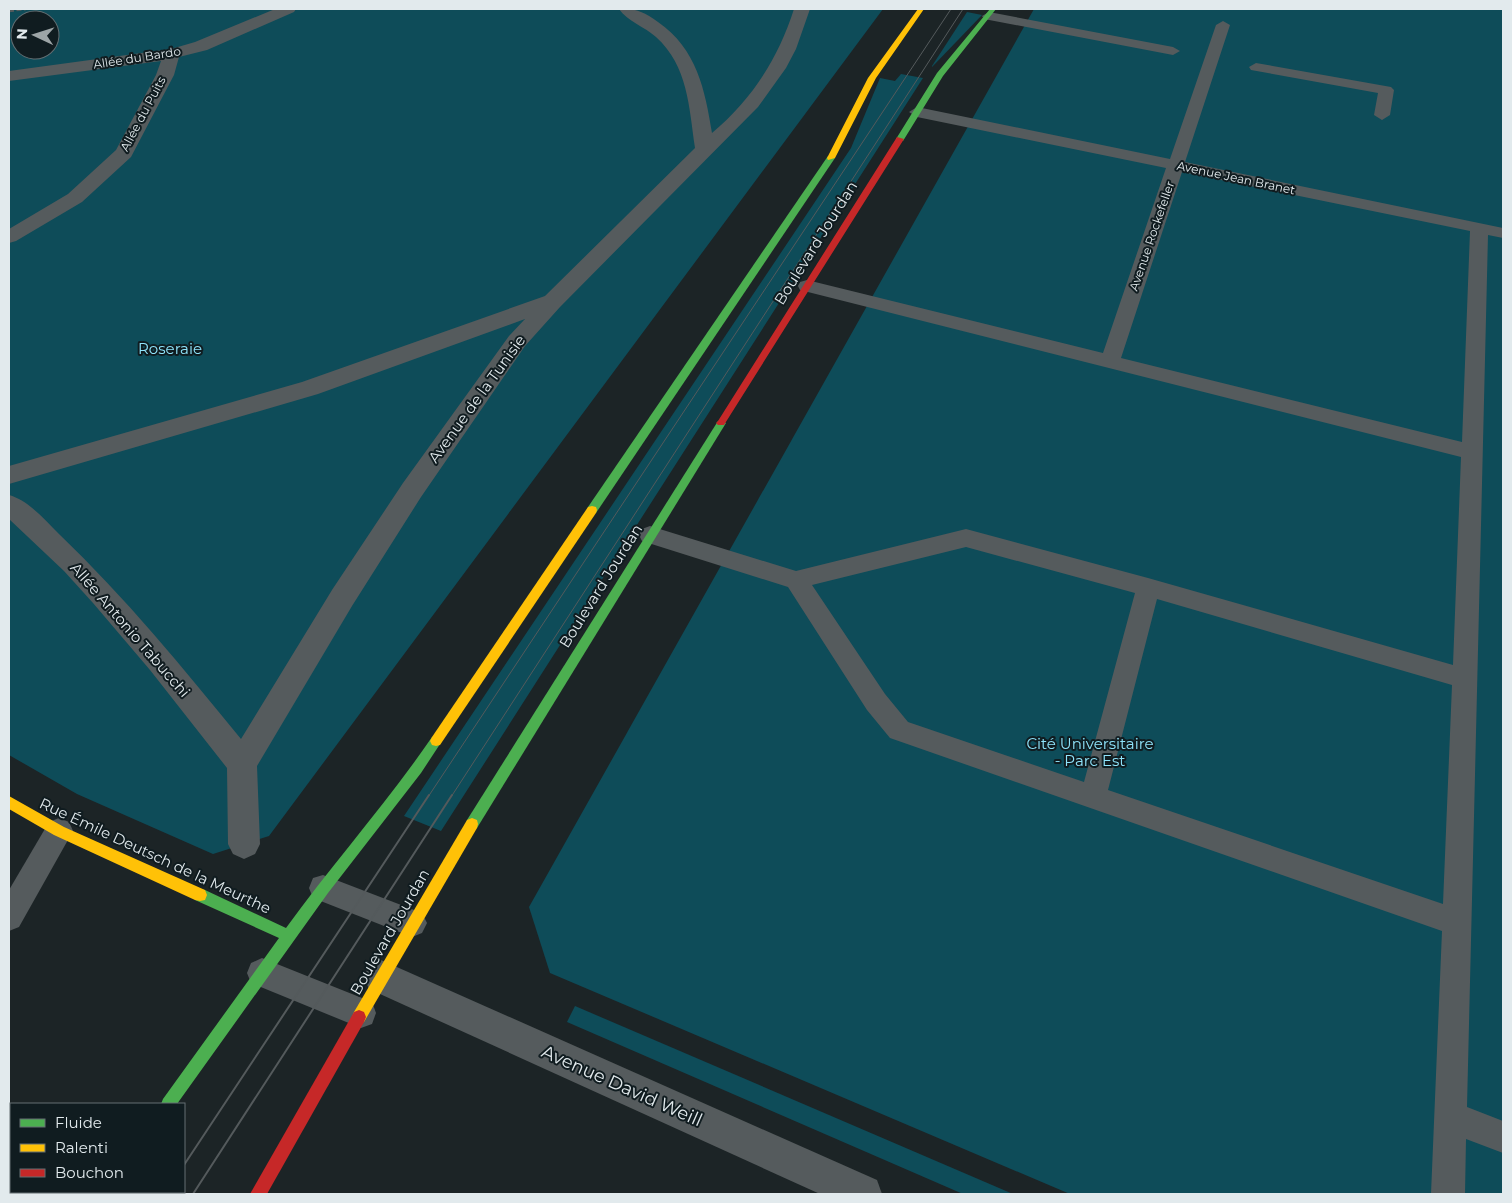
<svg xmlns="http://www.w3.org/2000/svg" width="1512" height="1203" viewBox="0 0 1512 1203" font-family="Montserrat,sans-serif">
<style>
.green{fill:#0e4c59;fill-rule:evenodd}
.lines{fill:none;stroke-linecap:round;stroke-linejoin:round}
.lane{fill:#555b5d;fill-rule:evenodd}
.street{fill:#555b5d;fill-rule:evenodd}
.fast{fill:#4caf50;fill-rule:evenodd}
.slow{fill:#ffc107;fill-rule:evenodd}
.jam{fill:#c62828;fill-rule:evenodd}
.tram-far1{stroke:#545a5c;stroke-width:1}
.tram{stroke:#545a5c;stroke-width:2}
.rail{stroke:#545a5c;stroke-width:2.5;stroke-dasharray:5 2.5;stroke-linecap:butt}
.labels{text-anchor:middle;stroke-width:4;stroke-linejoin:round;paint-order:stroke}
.far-street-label{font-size:12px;fill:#e2eaed;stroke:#101c20}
.street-label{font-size:15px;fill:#e2eaed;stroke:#101c20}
.park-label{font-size:15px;fill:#8fe4fb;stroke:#101c20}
.near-street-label{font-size:18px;fill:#e2eaed;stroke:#101c20}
</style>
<rect width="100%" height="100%" fill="#1c2426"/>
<g class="green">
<path d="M9 9H883L269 836 213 854 77 794 9 755ZM20 20H50V50H20Z"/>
<path d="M1034 9H1503V1194H1070L550 973 529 907Z"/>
<path d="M967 12 982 15 932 67V66Z"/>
<path d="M901 74 923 78 441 831 404 816 851 148 880 78 895 81Z"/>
<path d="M575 1006 1013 1194H963L567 1022Z"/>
</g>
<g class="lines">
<g class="lane">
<path d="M989 12 1173 47 1180 51 1173 55 984 19 982 16Z"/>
<path d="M1223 21 1230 25 1185 162 1503 228V238L1488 235 1467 1107 1503 1121V1153L1466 1139 1465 1194H1431L1442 931 890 738 867 710 788 587 642 541 639 535 642 529 650 526 796 571 966 529 1148 578 1453 665 1461 457 800 290 798 286 800 282 807 280 1103 353 1166 168 917 117 909 112 917 107 1170 159 1216 25ZM1182 172 1470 231 1462 442 1121 358ZM966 547 1135 593 1084 782 908 722 885 694 812 585ZM1157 599 1452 685 1443 904 1108 790Z"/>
<path d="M1256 63 1391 87 1394 90 1390 115 1382 120 1374 115 1378 93 1251 70 1249 67Z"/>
<path d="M59 818 69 822 73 831 19 927 9 931V890L49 822Z"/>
<path d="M323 875 422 913 427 923 422 933 412 937 313 898 309 888 313 878Z"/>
<path d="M262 958 372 1002 376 1013 372 1024 361 1028 251 983 247 973 251 963Z"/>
</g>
<g class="street">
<path d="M275 9H296L294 12 207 50 179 57 174 75 131 157 82 202 16 241 9 243V229L68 194 116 150 156 75 161 61 9 81V71L171 49 195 42Z"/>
<path d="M619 9C635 8 644 12 658 22 697 49 705 90 712 133 752 99 778 59 794 9H810L796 49 786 68 758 107 560 307 525 346 421 497 352 606 257 766 260 844 255 854 244 859 233 854 228 844 227 768 150 670 93 603 64 571 9 519V495C28 500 45 520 59 534 125 597 183 668 241 739L332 590 403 483 509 336 525 319 318 394 9 484V466L302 382 545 296 695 148C689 107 688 66 656 37 645 27 627 21 619 9Z"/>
<path d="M381 960 877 1180 882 1194H820L369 989 364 977 369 965Z"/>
</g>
<g class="fast">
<path d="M990 9H996L943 76 903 141H897L896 139 937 73Z"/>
<path d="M828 156 835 158 596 513H588L587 510 588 507Z"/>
<path d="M721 420 726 423 477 828 472 830 467 828 466 824 467 820 718 421Z"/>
<path d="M436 736 440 737 442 741 421 773 328 893 177 1104H161L163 1099 279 938 195 900 193 895 195 890 200 889 205 890 286 928C333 863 387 803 432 737Z"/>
<path d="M96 1192H113L112 1194H95Z"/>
</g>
<g class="slow">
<path d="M918 9H924L876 78 835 158 828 160 827 158 868 78Z"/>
<path d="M592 506 596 507 597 510 596 513 440 745 436 746 432 745 430 741 432 737 588 507Z"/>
<path d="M9 796 64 827 205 890 207 895 205 900 200 901 195 900 54 835 9 809Z"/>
<path d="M472 818 477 820 478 824 477 828 364 1022 359 1024 354 1022 352 1017 354 1012 467 820Z"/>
</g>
<g class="jam">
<path d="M897 137 904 139 724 425H718L716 423 718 421Z"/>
<path d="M359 1010 364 1012 366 1017 364 1022 267 1194H250L354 1012Z"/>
</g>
<g class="tram-far1">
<path d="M428 797 951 9"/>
<path d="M451 797 963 9"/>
</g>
<g class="tram">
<path d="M184 1165 429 795"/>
<path d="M164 1194 166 1192"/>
<path d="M193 1194 452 795"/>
</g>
<path class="rail" d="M9 11 26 9"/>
</g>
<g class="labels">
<g class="far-street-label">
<text transform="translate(137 58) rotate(-9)" y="4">Allée du Bardo</text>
<text transform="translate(143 114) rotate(-62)" y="4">Allée du Puits</text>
<text transform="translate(1236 178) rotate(12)" y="4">Avenue Jean Branet</text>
<text transform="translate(1152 236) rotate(-71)" y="4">Avenue Rockefeller</text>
</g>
<g class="street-label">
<text transform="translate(816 243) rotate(-58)" y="5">Boulevard Jourdan</text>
<text transform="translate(477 399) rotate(-54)" y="5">Avenue de la Tunisie</text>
<text transform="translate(601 586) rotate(-58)" y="5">Boulevard Jourdan</text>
<text transform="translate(130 630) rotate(49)" y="5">Allée Antonio Tabucchi</text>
<text transform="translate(155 856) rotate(25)" y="5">Rue Émile Deutsch de la Meurthe</text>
<text transform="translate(390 932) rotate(-60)" y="5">Boulevard Jourdan</text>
</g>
<g class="park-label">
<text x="170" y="354">Roseraie</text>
<text x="1090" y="749">Cité Universitaire<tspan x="1090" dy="17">- Parc Est</tspan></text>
</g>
<g class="near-street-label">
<text transform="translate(622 1086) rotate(24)" y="6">Avenue David Weill</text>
</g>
</g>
<rect width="1512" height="1203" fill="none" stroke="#e2eaed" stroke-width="20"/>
<rect x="10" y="1103" width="175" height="90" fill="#101c20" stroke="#646e72"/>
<rect x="20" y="1119" width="25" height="8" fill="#4caf50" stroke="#646e72"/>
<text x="55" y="1128" font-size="15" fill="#e2eaed">Fluide</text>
<rect x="20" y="1144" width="25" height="8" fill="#ffc107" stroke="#646e72"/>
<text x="55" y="1153" font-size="15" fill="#e2eaed">Ralenti</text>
<rect x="20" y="1169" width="25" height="8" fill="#c62828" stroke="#646e72"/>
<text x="55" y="1178" font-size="15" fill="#e2eaed">Bouchon</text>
<g transform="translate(35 35) rotate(274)"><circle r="24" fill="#101c20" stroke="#646e72"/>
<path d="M0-4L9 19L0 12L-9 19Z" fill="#9da5a7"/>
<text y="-8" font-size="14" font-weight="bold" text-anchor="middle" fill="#e2eaed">N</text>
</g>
</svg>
